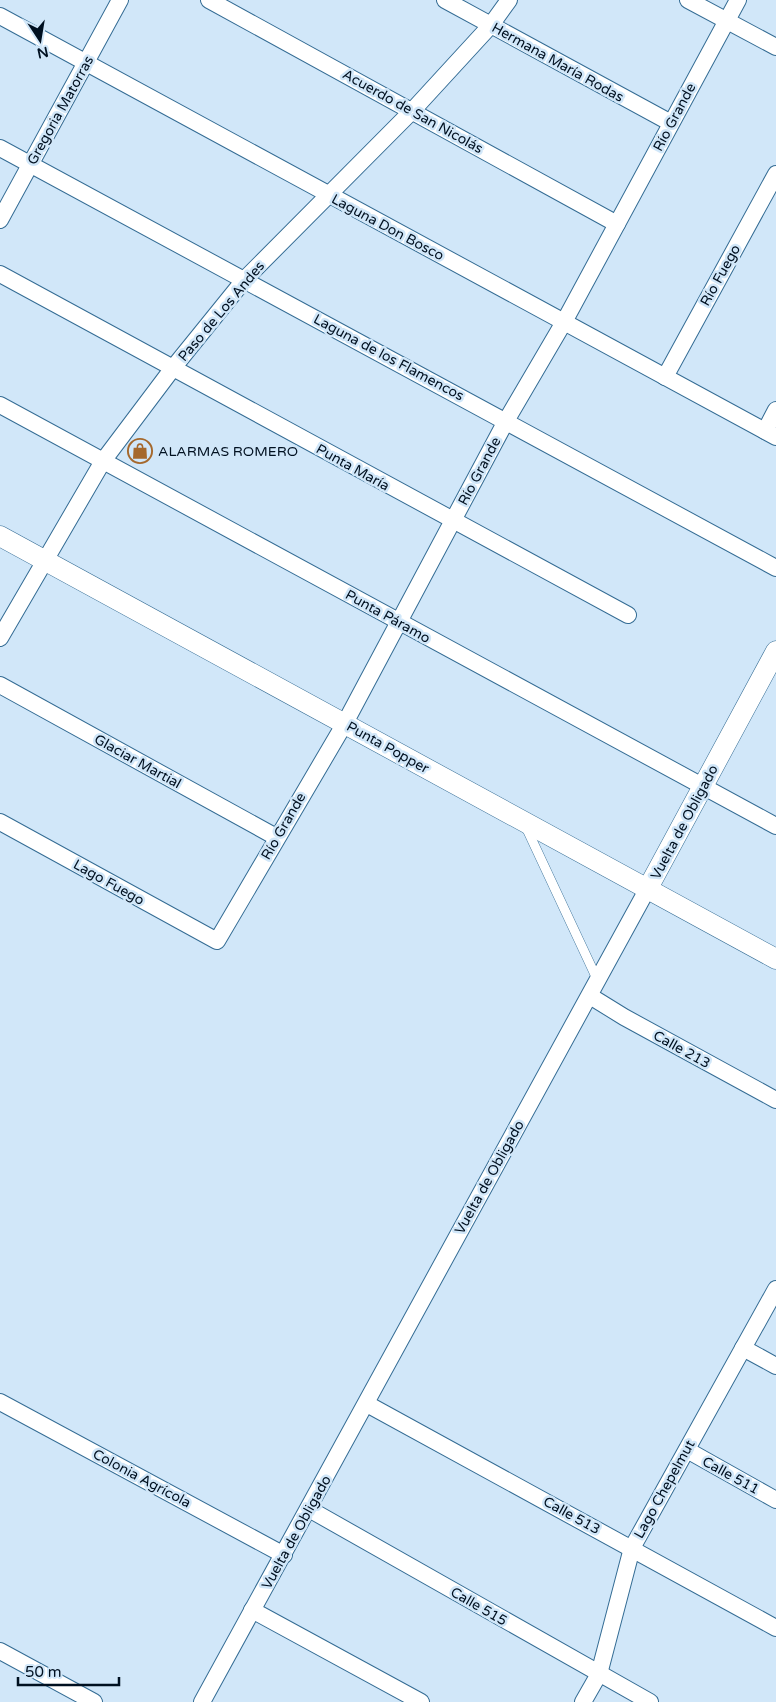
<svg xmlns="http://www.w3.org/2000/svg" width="776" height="1702" viewBox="0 0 776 1702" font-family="'Varela Round',sans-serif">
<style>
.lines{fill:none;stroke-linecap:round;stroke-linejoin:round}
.service-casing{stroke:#346c94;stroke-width:10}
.minor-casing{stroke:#346c94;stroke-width:18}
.tertiary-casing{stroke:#346c94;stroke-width:21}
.service{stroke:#fff;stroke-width:9}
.minor{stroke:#fff;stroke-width:16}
.tertiary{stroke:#fff;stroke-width:20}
.labels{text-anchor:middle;stroke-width:5;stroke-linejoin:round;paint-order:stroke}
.street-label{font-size:14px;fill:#001020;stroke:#d1e7f9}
.poi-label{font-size:14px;fill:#001020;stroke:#d1e7f9;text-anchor:start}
</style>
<rect width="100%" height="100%" fill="#d1e7f9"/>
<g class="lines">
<defs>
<path id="service" d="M525 825 598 981"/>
<g id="minor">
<path d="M209 0 617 224"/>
<path d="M445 0 671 123"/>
<path d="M688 0 776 47"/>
<path d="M0 16 776 437"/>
<path d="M0 148 776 568"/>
<path d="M0 220 120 0"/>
<path d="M0 274 628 615"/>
<path d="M665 377 776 174"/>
<path d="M0 405 776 826"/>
<path d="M765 431 776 410"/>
<path d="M0 638 103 461 173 368 245 279 413 110 491 25 509 0"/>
<path d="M0 685 276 837"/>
<path d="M0 822 217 941 345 723 506 421 564 322 738 0"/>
<path d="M590 996 624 1017 776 1100"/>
<path d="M743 1348 776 1366"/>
<path d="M0 1402 284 1555"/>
<path d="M367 1404 776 1628"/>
<path d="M687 1450 776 1500"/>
<path d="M309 1509 650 1702"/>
<path d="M252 1610 421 1702"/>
<path d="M0 1651 94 1702"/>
<path d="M202 1702 648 888"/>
<path d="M583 1702 599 1674 632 1548 776 1289"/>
</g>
<g id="tertiary">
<path d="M0 536 776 959"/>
<path d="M648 888 776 651"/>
</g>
</defs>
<use href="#service" class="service-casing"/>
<use href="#minor" class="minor-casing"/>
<use href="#tertiary" class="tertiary-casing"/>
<use href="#service" class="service"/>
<use href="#minor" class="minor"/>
<use href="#tertiary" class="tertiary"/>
</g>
<defs>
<symbol id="shop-ring" viewBox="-11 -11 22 22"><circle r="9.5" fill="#d1e7f9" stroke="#a5682c" stroke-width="1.5"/><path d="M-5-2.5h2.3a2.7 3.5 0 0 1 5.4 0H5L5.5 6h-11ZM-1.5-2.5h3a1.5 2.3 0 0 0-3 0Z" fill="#a5682c"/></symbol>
</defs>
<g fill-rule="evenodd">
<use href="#shop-ring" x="126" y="437" width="28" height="28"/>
</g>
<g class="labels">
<g class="street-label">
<text transform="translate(558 62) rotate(29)" y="5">Hermana María Rodas</text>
<text transform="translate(60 110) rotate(-61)" y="5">Gregoria Matorras</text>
<text transform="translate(413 111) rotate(29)" y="5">Acuerdo de San Nicolás</text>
<text transform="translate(674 117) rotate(-62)" y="5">Río Grande</text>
<text transform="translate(388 227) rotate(28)" y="5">Laguna Don Bosco</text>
<text transform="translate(720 275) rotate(-61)" y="5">Río Fuego</text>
<text transform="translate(221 311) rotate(-50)" y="5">Paso de Los Andes</text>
<text transform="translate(389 357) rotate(28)" y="5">Laguna de los Flamencos</text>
<text transform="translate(353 467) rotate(29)" y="5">Punta María</text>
<text transform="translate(479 471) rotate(-62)" y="5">Río Grande</text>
<text transform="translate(388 616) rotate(29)" y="5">Punta Páramo</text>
<text transform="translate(388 747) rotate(29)" y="5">Punta Popper</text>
<text transform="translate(138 761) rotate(29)" y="5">Glaciar Martial</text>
<text transform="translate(684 822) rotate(-62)" y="5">Vuelta de Obligado</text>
<text transform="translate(283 826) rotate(-60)" y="5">Río Grande</text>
<text transform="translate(109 882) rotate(29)" y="5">Lago Fuego</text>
<text transform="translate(682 1049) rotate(29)" y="5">Calle 213</text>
<text transform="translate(489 1177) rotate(-61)" y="5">Vuelta de Obligado</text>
<text transform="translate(731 1475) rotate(29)" y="5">Calle 511</text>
<text transform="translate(142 1478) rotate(28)" y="5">Colonia Agrícola</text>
<text transform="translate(664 1489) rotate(-61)" y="5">Lago Chepelmut</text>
<text transform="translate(572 1515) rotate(29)" y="5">Calle 513</text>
<text transform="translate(296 1532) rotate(-61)" y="5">Vuelta de Obligado</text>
<text transform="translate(479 1606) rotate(30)" y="5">Calle 515</text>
</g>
<g class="poi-label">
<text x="158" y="456">ALARMAS ROMERO</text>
</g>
</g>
<g transform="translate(40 40) rotate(168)" stroke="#d1e7f9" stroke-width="4" paint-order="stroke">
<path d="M0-4L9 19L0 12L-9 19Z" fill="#001020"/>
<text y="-8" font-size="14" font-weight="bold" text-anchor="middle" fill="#001020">N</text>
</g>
<path d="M18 1677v8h101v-8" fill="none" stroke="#001020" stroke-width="2.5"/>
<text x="25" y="1677" font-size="15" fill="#001020" stroke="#d1e7f9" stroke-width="4" paint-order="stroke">50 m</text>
</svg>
